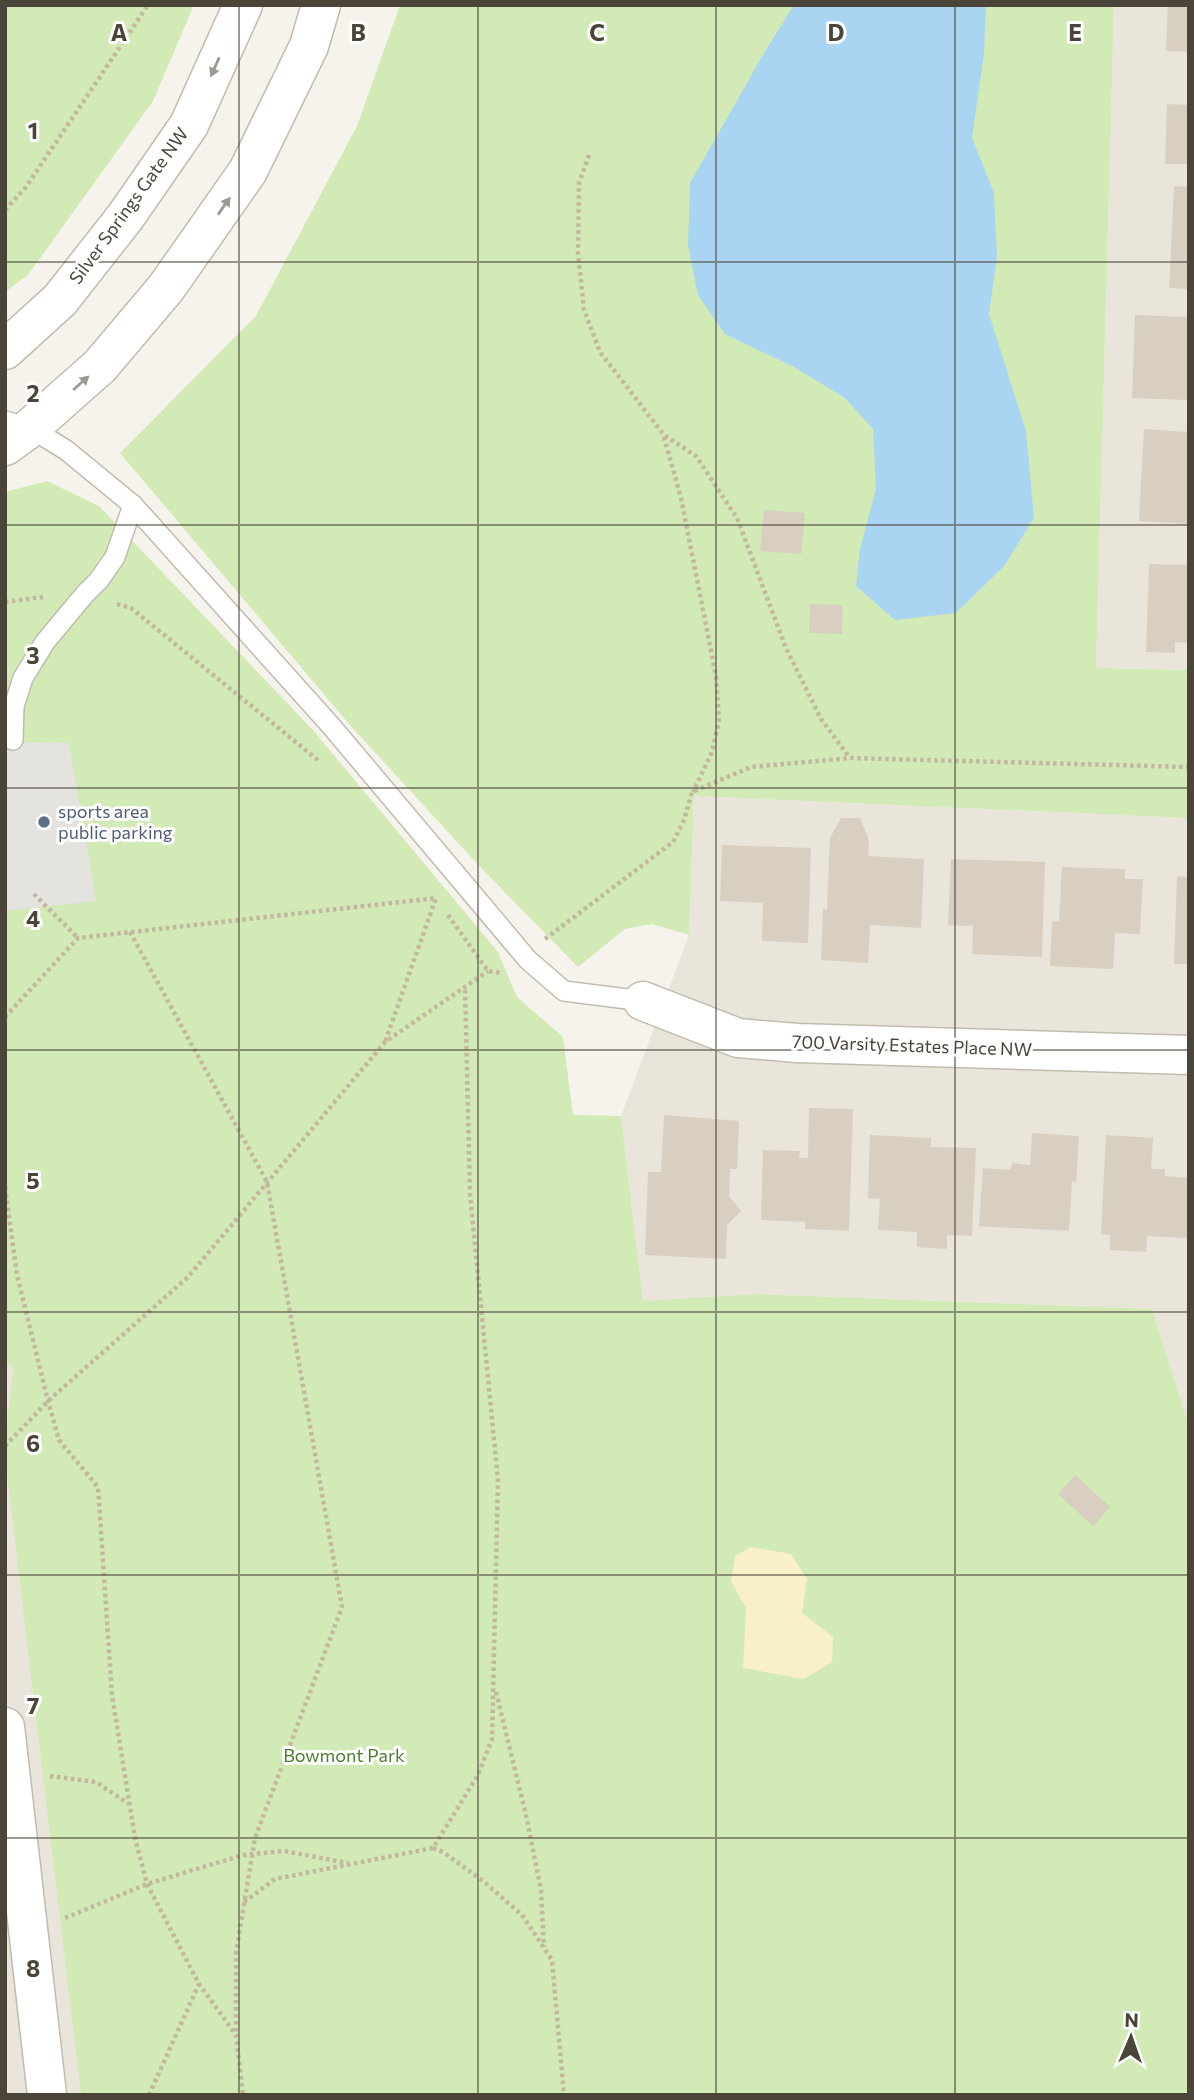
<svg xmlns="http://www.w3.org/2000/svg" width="1194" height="2100" viewBox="0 0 1194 2100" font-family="Commissioner,sans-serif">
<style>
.residential{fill:#eae5da}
.green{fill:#d2eab5}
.sand{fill:#f9efc9}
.parking{fill:#e5e3e0}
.water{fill:#a9d4f2}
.building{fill:#d8cfc1}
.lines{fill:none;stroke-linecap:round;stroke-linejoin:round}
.service-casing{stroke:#c2bbae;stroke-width:22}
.minor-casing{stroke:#c2bbae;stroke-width:41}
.tertiary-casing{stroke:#c2bbae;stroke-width:41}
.path{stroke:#c4b79f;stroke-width:4.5;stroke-dasharray:3.5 3.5;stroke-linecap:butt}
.service{stroke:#fff;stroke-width:19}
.minor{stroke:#fff;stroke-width:38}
.tertiary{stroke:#fff;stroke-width:38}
.oneway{fill:#9c9892}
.grid{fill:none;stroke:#4b4439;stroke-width:2;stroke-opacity:0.55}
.service-dot{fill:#5c6f8a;stroke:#fff;stroke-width:2.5}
.labels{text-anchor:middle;stroke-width:6;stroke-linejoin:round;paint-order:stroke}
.street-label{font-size:18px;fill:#4b4439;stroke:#fff}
.service-label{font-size:18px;fill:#4e5e75;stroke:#fff;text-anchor:start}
.park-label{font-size:18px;fill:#4a7f2a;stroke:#fff}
.grid-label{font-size:23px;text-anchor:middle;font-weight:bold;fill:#4b4439;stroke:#fff;stroke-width:6;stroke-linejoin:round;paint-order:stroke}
</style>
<rect width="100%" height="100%" fill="#f6f3ec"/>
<g class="residential">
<path d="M1114 5H1189V670L1096 668Z"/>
<path d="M694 796 1189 818V1426L1152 1309 755 1294 643 1301 621 1116 689 935Z"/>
<path d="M5 1365 14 1366 9 1473 81 2095H5Z"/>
</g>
<g class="green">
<path d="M5 5H194L153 101 28 275 5 292Z"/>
<path d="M400 5H1114L1096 668 1189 670V818L694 796 689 935 652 924 625 929 578 967 482 869 349 724 120 453 256 316 357 126Z"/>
<path d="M47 481 99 506 312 729 498 952 517 997 563 1037 573 1115 621 1116 643 1301 755 1294 1152 1309 1189 1426V2095H81L5 1457V1435L14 1366 5 1365V492Z"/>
</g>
<path class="sand" d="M751 1547 791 1554 807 1579 802 1613 833 1637 832 1662 804 1679 743 1668 746 1608 731 1581 735 1556Z"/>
<path class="parking" d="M5 742 69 743 96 901 5 911Z"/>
<path class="water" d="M794 5H986L984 54 972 138 994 193 997 257 989 314 1026 431 1034 518 1004 566 956 613 895 620 856 586 860 549 876 489 873 429 845 398 796 368 725 334 698 295 688 246 690 183 764 53Z"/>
<g class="building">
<path d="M1168 5H1189V52L1166 51Z"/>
<path d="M1167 104 1189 105V164H1165Z"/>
<path d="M1174 186 1189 187V289L1169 288Z"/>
<path d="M1135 315 1189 317V400L1132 398Z"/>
<path d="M1144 429 1189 432V524L1139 521Z"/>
<path d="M764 510 805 513 801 554 760 551Z"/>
<path d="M1187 560H1189V643L1175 642V653L1146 652 1149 564 1186 565Z"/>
<path d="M810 604 843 605 842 634 809 633Z"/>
<path d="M841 818H860L869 840 868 856 924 859 921 928 870 925 868 963 821 960 823 909H827L830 838Z"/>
<path d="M722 845 811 848 808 943 762 941 763 903 720 901Z"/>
<path d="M951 859 1045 862 1042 957 972 954 973 926 948 925Z"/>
<path d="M1062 867 1125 869V879H1143L1140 934 1115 933 1113 969 1050 966 1052 921H1059Z"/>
<path d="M1177 876 1189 877V964H1174Z"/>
<path d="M809 1108 853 1109 849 1231 805 1229V1222L761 1220 763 1150 800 1151 799 1158H808Z"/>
<path d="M664 1115 739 1121 737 1169H730L729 1196 741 1211 727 1225 726 1259 645 1255 648 1172H661Z"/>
<path d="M1032 1133 1079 1136 1076 1182 1072 1181 1069 1231 979 1226 983 1168 1011 1170 1012 1163 1030 1165Z"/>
<path d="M870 1135 931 1138V1147L976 1148 972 1236 947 1235V1249L917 1247V1232L878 1230 880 1199 868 1198Z"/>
<path d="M1106 1135 1153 1138 1151 1169H1165V1176L1189 1178V1238L1147 1236 1146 1252 1110 1250V1235L1101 1234Z"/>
<path d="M1075 1475 1110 1507 1093 1526 1058 1494Z"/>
</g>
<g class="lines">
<defs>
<g id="service">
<path d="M5 421 30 428 66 450 133 505 332 727 528 960 564 991 643 1001"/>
<path d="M13 740 14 706 23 678 45 642 85 594 99 580 115 557 133 505"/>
</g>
<g id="minor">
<path d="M643 1001 738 1038 797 1043 1189 1055"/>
<path d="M5 1727 47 2095"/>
</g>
<g id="tertiary">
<path d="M5 350 60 300 126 216 189 125 243 5"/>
<path d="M5 446 30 428 100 366 166 288 248 171 309 46 321 5"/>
</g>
</defs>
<use href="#service" class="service-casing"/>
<use href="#minor" class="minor-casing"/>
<use href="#tertiary" class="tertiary-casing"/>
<g class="path">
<path d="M589 155 579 183 578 253 584 310 600 352 664 435 696 456 737 518 786 648 821 719 849 757"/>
<path d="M5 210 26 187 148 5"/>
<path d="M664 437 681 498 716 676 719 720 712 752 693 792"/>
<path d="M5 602 43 597"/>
<path d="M117 604 131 608 319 761"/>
<path d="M34 894 78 938"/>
<path d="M448 915 488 971 502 973"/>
<path d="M130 932 267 1182 342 1607 255 1838 236 1953V2035"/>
<path d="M545 939 673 842 684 820 692 792 751 767 850 758 1189 767"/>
<path d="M5 1017 78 938 436 898 385 1042"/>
<path d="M5 1187 17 1275 48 1401 59 1440 98 1487 112 1695 135 1838 147 1884 199 1984 236 2035 243 2095"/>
<path d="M5 1446 48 1401 188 1277 385 1042 488 971"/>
<path d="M496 1692 526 1815 541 1890 544 1947"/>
<path d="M50 1776 96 1782 129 1804"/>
<path d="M433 1848 443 1852 483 1881 522 1915 552 1960 564 2095"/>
<path d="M244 1902 275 1879 433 1848 478 1775 492 1739 498 1480 470 1194 465 987"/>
<path d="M65 1918 147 1884 243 1855 284 1851 348 1863"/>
<path d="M149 2095 199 1984"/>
</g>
<use href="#service" class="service"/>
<use href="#minor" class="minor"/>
<use href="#tertiary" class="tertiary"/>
</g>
<defs><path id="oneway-solid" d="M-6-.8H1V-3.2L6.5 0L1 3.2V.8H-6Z" transform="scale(1.75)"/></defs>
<g class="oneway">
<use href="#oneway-solid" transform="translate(215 67) rotate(114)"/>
<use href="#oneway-solid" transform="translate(224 206) rotate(-55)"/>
<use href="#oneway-solid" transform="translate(81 383) rotate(-42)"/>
</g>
<path class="grid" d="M239 5V2095M478 5V2095M716 5V2095M955 5V2095M5 262H1189M5 525H1189M5 788H1189M5 1050H1189M5 1312H1189M5 1575H1189M5 1838H1189"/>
<circle class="service-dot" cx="44" cy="822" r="7"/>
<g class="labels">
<g class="street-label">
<text transform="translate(129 206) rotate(-54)" y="6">Silver Springs Gate NW</text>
<text transform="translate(912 1046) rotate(2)" y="6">700 Varsity Estates Place NW</text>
</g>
<g class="service-label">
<text x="58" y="818">sports area<tspan x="58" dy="21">public parking</tspan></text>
</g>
<g class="park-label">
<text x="344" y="1762">Bowmont Park</text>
</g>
</g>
<g class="grid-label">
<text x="119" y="41">A</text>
<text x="358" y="41">B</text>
<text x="597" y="41">C</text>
<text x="836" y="41">D</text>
<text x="1075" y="41">E</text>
<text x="33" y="139">1</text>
<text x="33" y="402">2</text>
<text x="33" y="664">3</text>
<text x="33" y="927">4</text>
<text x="33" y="1189">5</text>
<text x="33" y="1452">6</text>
<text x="33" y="1714">7</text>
<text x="33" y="1977">8</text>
</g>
<rect width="1194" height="2100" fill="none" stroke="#4b4439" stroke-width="14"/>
<g transform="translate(1131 2037) rotate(2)" stroke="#ffffff" stroke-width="5" paint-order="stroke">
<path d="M0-5L12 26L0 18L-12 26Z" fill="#4b4439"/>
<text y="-10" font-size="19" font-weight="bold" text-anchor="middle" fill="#4b4439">N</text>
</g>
</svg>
